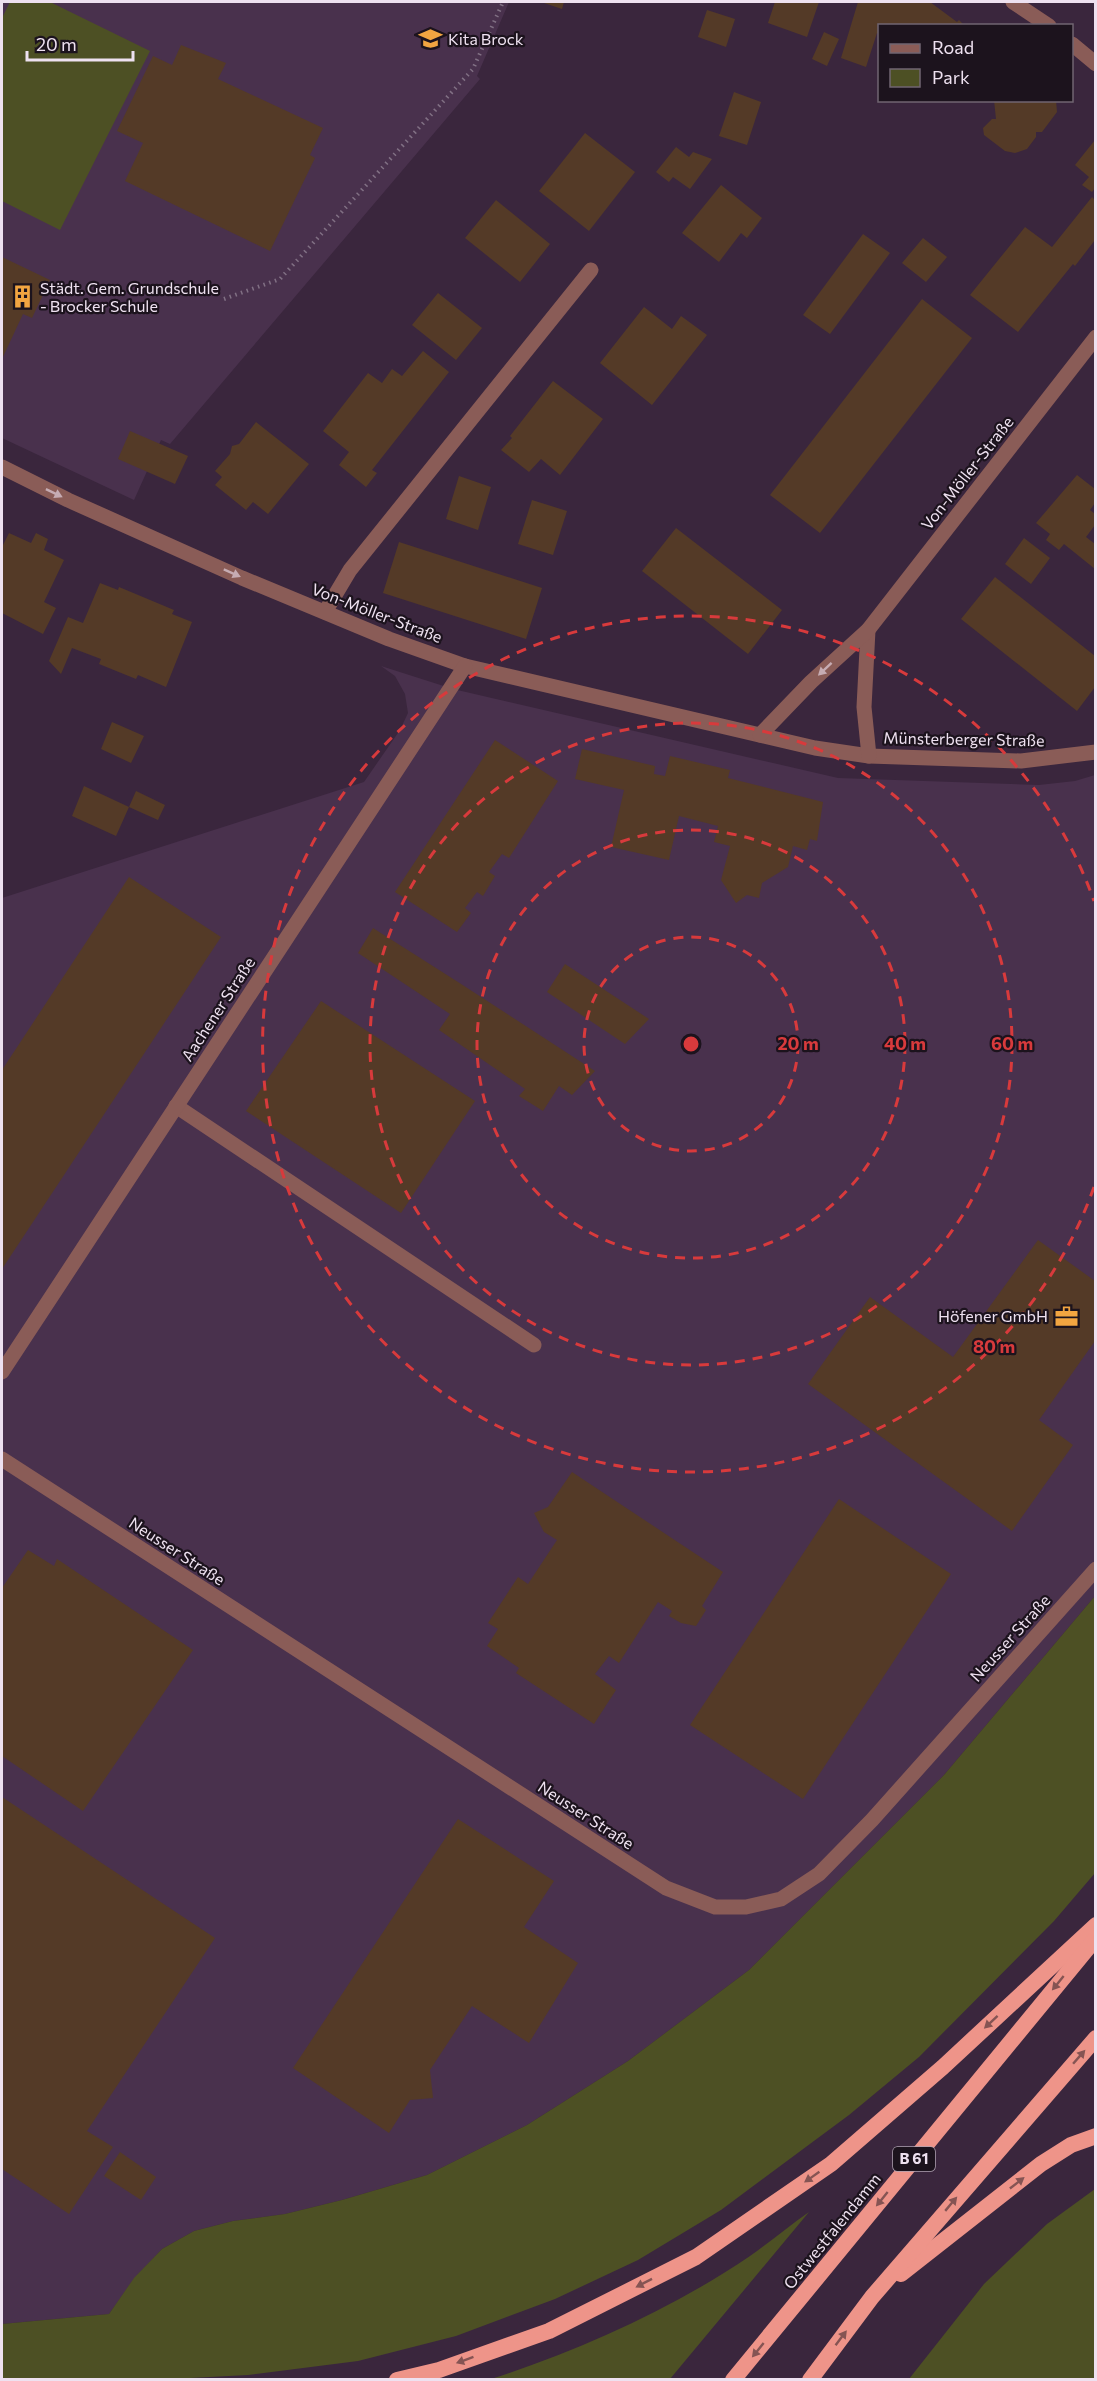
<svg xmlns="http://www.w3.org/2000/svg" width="1097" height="2381" viewBox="0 0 1097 2381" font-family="Commissioner,sans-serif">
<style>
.built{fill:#49314d}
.green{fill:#4d5024}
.building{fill:#543a27}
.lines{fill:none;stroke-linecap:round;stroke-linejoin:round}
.path{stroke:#817084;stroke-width:4;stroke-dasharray:1.5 4.5;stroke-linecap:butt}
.service{stroke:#8a5c57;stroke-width:15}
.minor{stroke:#8a5c57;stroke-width:15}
.trunk{stroke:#ee9489;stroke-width:16}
.oneway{fill:#c6acb3}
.oneway2{fill:#855453}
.ring{fill:none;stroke:#d83a3c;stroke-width:3;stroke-dasharray:10 8}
.labels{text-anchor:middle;stroke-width:4.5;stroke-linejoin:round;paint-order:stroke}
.shield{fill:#1c131d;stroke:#afa3b1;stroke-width:1.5}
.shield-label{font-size:15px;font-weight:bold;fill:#eee1f0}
.poi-label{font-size:16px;fill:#eee1f0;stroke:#1c131d;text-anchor:start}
.street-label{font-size:16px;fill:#eee1f0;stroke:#1c131d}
.centre{fill:#d83a3c;stroke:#1c131d;stroke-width:3}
.ring-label{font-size:18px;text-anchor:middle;font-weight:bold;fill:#d83a3c;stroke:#1c131d;stroke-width:4.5;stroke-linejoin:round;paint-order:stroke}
</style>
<rect width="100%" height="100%" fill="#3a263d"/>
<g class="built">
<path d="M2 2H509L477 76 480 79 170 444 161 440 134 500 2 438Z"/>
<path d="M381 666 453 689 838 778 1039 785 1075 781 1095 775V1596L944 1775 749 1970 628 2061 527 2125 427 2175 342 2200 285 2214 233 2221 194 2231 162 2249 134 2279 109 2314 2 2324V898L364 782 400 730 408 713 405 694 395 676Z"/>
</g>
<g class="green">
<path d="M10 2H50L150 51 60 230 2 201V18Z"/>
<path d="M1095 1596V1873L1054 1921 919 2057 849 2115 721 2210 638 2260 555 2299 456 2336 358 2361 248 2375 171 2379H2V2324L109 2314 134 2278 162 2249 194 2231 233 2221 285 2214 342 2200 427 2175 527 2125 628 2061 749 1970 944 1775Z"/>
<path d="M1095 2189V2379H909L984 2284 1047 2224Z"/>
<path d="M809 2212 670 2379H491C578 2351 674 2308 750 2256 770 2242 789 2226 809 2212Z"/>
</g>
<g class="building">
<path d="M541 2H564L562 9Z"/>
<path d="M775 2H819L807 37 768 23Z"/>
<path d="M858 2H930L957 22 959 20 965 26H879V34L877 33 866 67 841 58Z"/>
<path d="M707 10 735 19 726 47 698 37Z"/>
<path d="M824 32 839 39 827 66 812 59Z"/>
<path d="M181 45 226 63 218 79 323 128 310 155 315 158 270 251 125 181 143 143 117 131 153 56 172 65Z"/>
<path d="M734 92 761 102 747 145 719 136Z"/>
<path d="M994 100H1056L1057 112 1042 132H1036V137L1027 149 1015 153 1005 151 984 135 983 128 992 119H996Z"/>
<path d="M585 133 635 172 589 231 539 191Z"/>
<path d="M1095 140V188L1092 192 1082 185 1089 177 1075 165Z"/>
<path d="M676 147 689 157 693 152 712 159 690 189 673 177 669 182 656 172Z"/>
<path d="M721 185 762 218 747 238 741 233 719 262 682 233Z"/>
<path d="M1092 197 1095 200V240L1075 266 1073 264 1018 332 970 295 1025 227 1052 247Z"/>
<path d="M496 200 550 244 520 282 465 238Z"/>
<path d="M863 234 890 253 830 334 803 315Z"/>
<path d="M923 238 947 257 926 282 902 263Z"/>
<path d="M2 257 50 280 32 318 23 314 2 359Z"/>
<path d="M438 293 482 328 456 360 412 325Z"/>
<path d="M922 299 972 338 820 533 770 495Z"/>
<path d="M644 307 672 329 681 316 707 335 652 405 600 363Z"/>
<path d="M423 351 449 372 372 470 377 473 366 487 339 465 349 452 323 431 368 373 382 383 392 369 402 376Z"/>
<path d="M553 381 603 419 560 475 541 459 529 472 501 450 512 438 510 436Z"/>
<path d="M256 422 309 464 268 514 253 502 246 510 215 485 222 477 215 471 230 454 232 446 239 444Z"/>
<path d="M130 431 188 456 175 484 118 459Z"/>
<path d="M1077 475 1095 489V503L1090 510 1095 514V525L1086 537 1095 544V569L1064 544 1059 550 1046 540 1050 534 1036 523Z"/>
<path d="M459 476 491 487 478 530 446 519Z"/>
<path d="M532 500 567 511 553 555 518 544Z"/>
<path d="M676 528 782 610 748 654 642 571Z"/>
<path d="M9 533 31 543 36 533 48 539 44 550 64 560 44 602 56 608 43 634 2 613V547Z"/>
<path d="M1024 538 1050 558 1031 584 1005 564Z"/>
<path d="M399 542 542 588 526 639 383 593Z"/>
<path d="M995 577 1095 656V687L1077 711 961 619Z"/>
<path d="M100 583 118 590 119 587 174 610 172 614 192 622 166 687 138 675 136 679 99 664 101 659 72 648 61 674 49 661 68 617 83 623Z"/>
<path d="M112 722 144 736 131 763 101 749Z"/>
<path d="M495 740 558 781 509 858 502 854 489 872 495 876 483 896 477 892 465 908 471 913 457 932 395 892Z"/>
<path d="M582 749 655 766 654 774 665 776 670 756 730 770 728 778 823 802 817 841 810 839 807 850 793 846 788 867 762 883 759 898 747 895 736 903 721 880 730 846 714 842 718 826 679 816 669 860 611 847 624 790 575 779Z"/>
<path d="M84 786 129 807 136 791 165 805 158 820 129 807 116 836 72 816Z"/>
<path d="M129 877 221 937 2 1269V1070Z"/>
<path d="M373 928 458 982 595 1071 572 1095 559 1086 543 1111 519 1096 525 1089 439 1030 450 1014 358 953Z"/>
<path d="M565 964 649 1019 625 1044 547 992Z"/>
<path d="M321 1001 475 1101 401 1213 246 1111Z"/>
<path d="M1038 1240 1095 1281V1341L1039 1420 1073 1445 1012 1531 808 1384 870 1297 953 1357Z"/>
<path d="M572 1472 723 1572 702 1606 706 1610 696 1626 681 1623 669 1616 672 1611 658 1602 619 1663 609 1656 595 1674 616 1690 594 1724 516 1673 519 1668 487 1646 498 1629 488 1623 518 1577 528 1584 557 1540 544 1532 534 1513 548 1507Z"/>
<path d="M839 1499 951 1574 803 1799 690 1725Z"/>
<path d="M28 1550 54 1566 57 1559 193 1650 83 1811 2 1756V1588Z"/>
<path d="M2 1797 215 1938 87 2131 113 2147 69 2214 2 2169Z"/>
<path d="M458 1819 554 1881 524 1927 578 1963 529 2043 472 2006 430 2070 433 2098 410 2100 389 2133 293 2068Z"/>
<path d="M120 2152 156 2177 141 2200 104 2176Z"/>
</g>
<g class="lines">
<path class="path" d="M224 299 280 279 473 69 503 2"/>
<g class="service">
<path d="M325 612 350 570 591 270"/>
<path d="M176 1106 534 1345"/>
</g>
<g class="minor">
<path d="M1013 2 1049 26"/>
<path d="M1072 44 1096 64"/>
<path d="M2 467 68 500 242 578 389 639 465 666 815 748 869 756 1021 761 1096 752"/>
<path d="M868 630 864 707 869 756"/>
<path d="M760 735 811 682 868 630 1096 337"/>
<path d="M2 1372 465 666"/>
<path d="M2 1459 666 1888 715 1907H746L781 1899 819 1874 872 1820 1096 1569"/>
</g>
<g class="trunk">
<path d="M901 2274 1041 2164 1071 2145 1096 2136"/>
<path d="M397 2380 439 2370 549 2331 696 2257 831 2164 943 2067 1096 1925"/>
<path d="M733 2380 1096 1938"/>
<path d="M810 2380 872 2297 1096 2038"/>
</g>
</g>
<defs><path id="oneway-solid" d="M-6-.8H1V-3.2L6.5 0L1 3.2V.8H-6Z" transform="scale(1.5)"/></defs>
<g class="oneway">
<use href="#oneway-solid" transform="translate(54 493) rotate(26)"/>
<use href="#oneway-solid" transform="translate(232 573) rotate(24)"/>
<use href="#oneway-solid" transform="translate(825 669) rotate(137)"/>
</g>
<g class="oneway2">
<use href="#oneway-solid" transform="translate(1058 1983) rotate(129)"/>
<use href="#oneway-solid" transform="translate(991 2022) rotate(137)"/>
<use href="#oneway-solid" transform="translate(1079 2057) rotate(-49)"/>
<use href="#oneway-solid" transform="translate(812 2177) rotate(145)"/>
<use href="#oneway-solid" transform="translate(1017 2183) rotate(-38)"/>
<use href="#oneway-solid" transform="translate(882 2199) rotate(129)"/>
<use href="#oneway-solid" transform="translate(951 2204) rotate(-50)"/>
<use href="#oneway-solid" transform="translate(644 2283) rotate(153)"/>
<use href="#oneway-solid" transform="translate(841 2338) rotate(-53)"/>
<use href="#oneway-solid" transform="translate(758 2350) rotate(129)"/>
<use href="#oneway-solid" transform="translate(465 2360) rotate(160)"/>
</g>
<g class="ring">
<circle cx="691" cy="1044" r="107"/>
<circle cx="691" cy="1044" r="214"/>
<circle cx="691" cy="1044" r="321"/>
<path d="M1094 1187A428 428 0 1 1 1094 901"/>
</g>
<defs>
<symbol id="school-bare" viewBox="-9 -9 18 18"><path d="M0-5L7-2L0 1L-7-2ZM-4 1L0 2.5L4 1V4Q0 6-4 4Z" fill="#f2a541" stroke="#1c131d" stroke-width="2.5" paint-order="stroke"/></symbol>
<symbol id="building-bare" viewBox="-9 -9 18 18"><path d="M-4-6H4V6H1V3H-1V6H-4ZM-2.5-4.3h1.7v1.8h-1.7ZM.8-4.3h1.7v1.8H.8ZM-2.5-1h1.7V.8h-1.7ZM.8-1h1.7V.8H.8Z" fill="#f2a541" stroke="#1c131d" stroke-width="2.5" paint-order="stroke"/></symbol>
<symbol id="office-bare" viewBox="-9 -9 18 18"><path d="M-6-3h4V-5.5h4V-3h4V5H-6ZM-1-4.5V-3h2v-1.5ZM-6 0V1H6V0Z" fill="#f2a541" stroke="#1c131d" stroke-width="2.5" paint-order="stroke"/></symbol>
</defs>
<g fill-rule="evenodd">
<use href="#school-bare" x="414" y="22" width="33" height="33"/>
<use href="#building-bare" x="6" y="280" width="33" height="33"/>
<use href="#office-bare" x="1050" y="1300" width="33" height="33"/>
</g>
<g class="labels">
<rect class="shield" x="893" y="2147" width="42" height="24" rx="4.5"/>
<g class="shield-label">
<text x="914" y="2164">B 61</text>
</g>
<g class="poi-label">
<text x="448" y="45">Kita Brock</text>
<text x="40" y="294">Städt. Gem. Grundschule<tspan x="40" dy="18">- Brocker Schule</tspan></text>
<text x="1048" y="1322" text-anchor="end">Höfener GmbH</text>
</g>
<g class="street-label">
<text transform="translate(967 473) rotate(-52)" y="6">Von-Möller-Straße</text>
<text transform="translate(377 613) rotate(21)" y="6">Von-Möller-Straße</text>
<text transform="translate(964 739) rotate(1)" y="6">Münsterberger Straße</text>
<text transform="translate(218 1009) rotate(-57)" y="6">Aachener Straße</text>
<text transform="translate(177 1551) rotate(33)" y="6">Neusser Straße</text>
<text transform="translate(1010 1638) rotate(-48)" y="6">Neusser Straße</text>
<text transform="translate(586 1815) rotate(33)" y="6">Neusser Straße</text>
<text transform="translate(832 2231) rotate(-51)" y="6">Ostwestfalendamm</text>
</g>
</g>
<circle cx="691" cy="1044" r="9" class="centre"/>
<g class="ring-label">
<text x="798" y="1050">20 m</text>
<text x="905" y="1050">40 m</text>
<text x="1012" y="1050">60 m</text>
<text x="994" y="1353">80 m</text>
</g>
<rect width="1097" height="2381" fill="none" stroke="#eee1f0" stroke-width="6"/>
<rect x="878" y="24" width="195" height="78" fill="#1c131d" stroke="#706571" stroke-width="1.5"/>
<rect x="890" y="44" width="30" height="9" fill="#8a5c57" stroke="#706571" stroke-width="1.5"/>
<text x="932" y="54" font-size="18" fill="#eee1f0">Road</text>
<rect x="890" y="69" width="30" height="18" fill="#4d5024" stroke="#706571" stroke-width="1.5"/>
<text x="932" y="84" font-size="18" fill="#eee1f0">Park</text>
<path d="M27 51v9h106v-9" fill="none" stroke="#eee1f0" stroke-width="3"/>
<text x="36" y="51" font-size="18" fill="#eee1f0" stroke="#1c131d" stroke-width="4.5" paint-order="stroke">20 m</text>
</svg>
